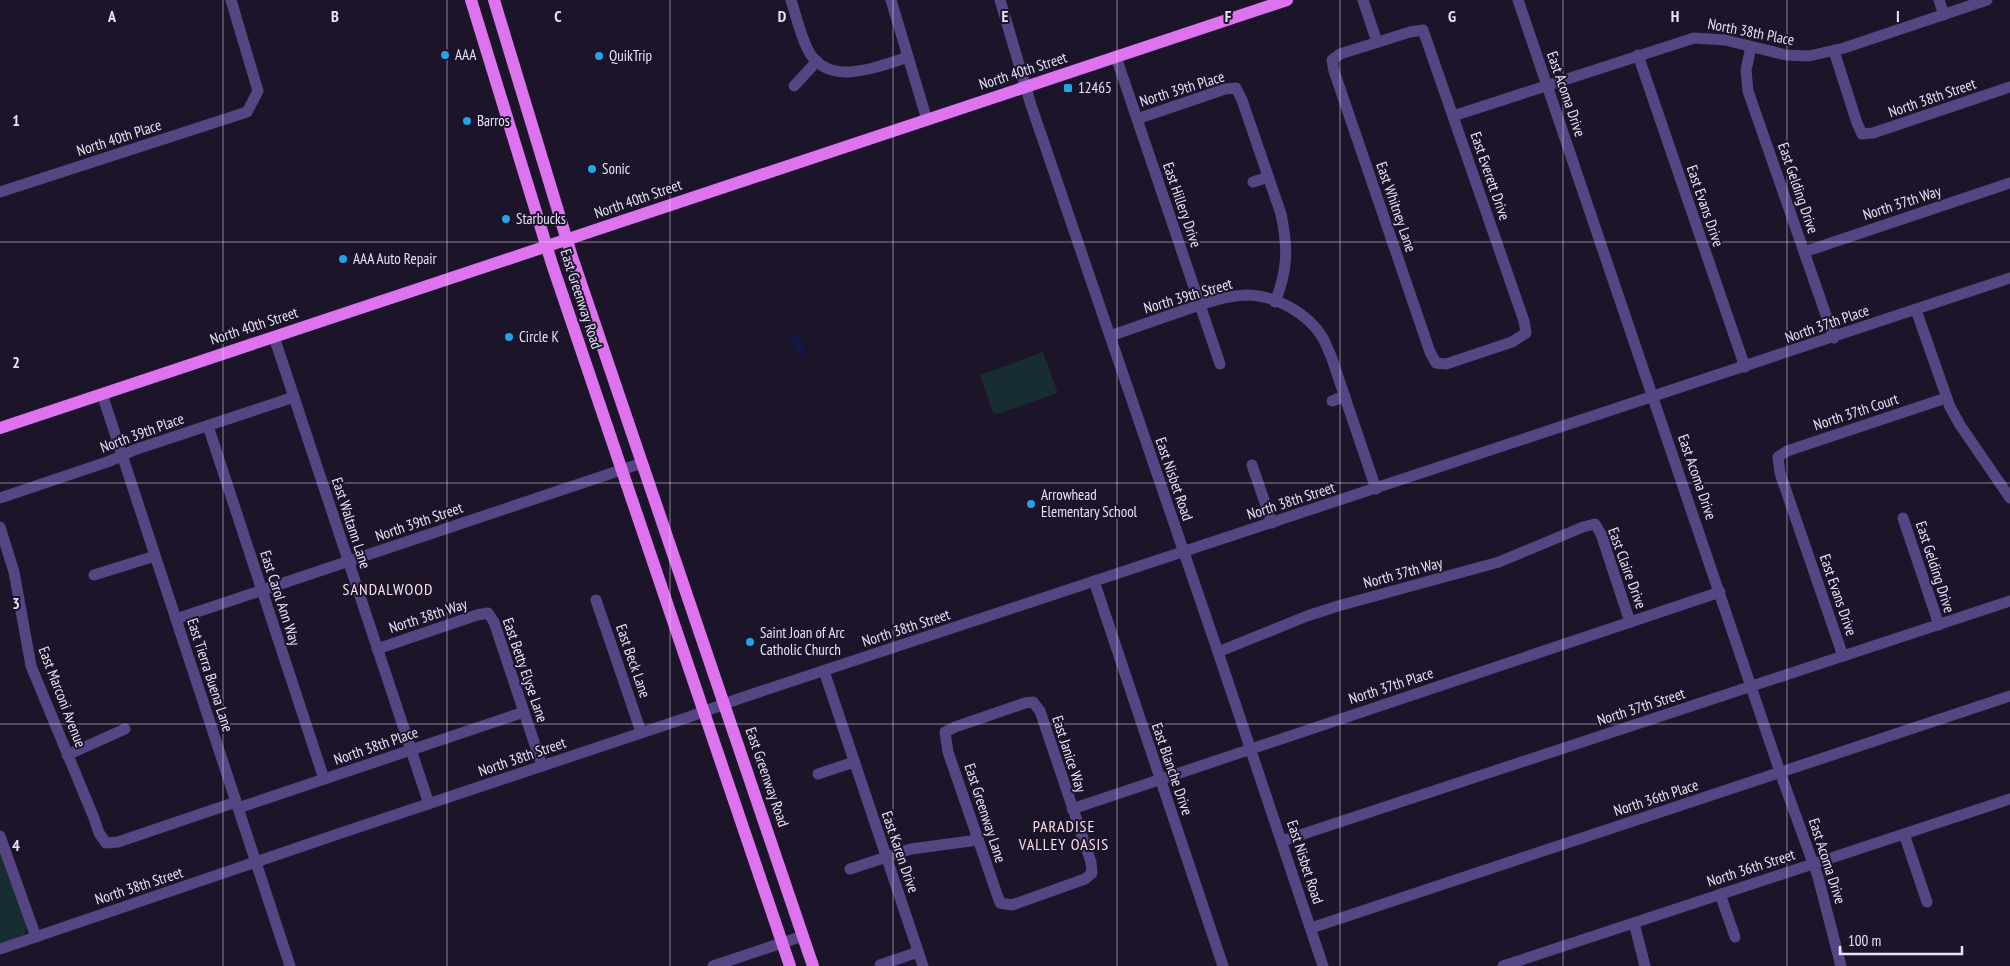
<svg xmlns="http://www.w3.org/2000/svg" width="2010" height="966" viewBox="0 0 2010 966" font-family="'PT Sans Narrow',sans-serif">
<style>
.green{fill:#182d32}
.water{fill:#121844}
.lines{fill:none;stroke-linecap:round;stroke-linejoin:round}
.minor{stroke:#554582;stroke-width:11}
.major{stroke:#dd73ee;stroke-width:12}
.grid{fill:none;stroke:#e9e0fb;stroke-width:1;stroke-opacity:0.55}
.poi-dot{fill:#22a4e5;stroke:#1c1429;stroke-width:2}
.labels{text-anchor:middle;stroke-width:4;stroke-linejoin:round;paint-order:stroke}
.street-label{font-size:15px;fill:#e9e0fb;stroke:#1c1429}
.poi-label{font-size:15px;fill:#e9e0fb;stroke:#1c1429;text-anchor:start}
.neighbourhood-label{font-size:16px;letter-spacing:1px;fill:#fbe1ec;stroke:#1c1429}
.grid-label{font-size:16px;text-anchor:middle;font-weight:bold;fill:#e9e0fb;stroke:#1c1429;stroke-width:4;stroke-linejoin:round;paint-order:stroke}
</style>
<rect width="100%" height="100%" fill="#1c1429"/>
<g class="green">
<path d="M1043 352 1058 393 994 415 980 375Z"/>
<path d="M0 850 27 928 24 935 0 943Z"/>
</g>
<path class="water" d="M798 333 806 354 799 356 790 336Z"/>
<g class="lines">
<g class="minor">
<path d="M791 0C796 16 800 33 807 48 826 89 877 67 908 57"/>
<path d="M891 0 927 120"/>
<path d="M1000 0 1031 105 1218 652 1323 966"/>
<path d="M1363 0 1377 42"/>
<path d="M1518 0 1780 772 1818 877 1841 966"/>
<path d="M1939 0 1944 15"/>
<path d="M1423 30 1524 321 1526 333 1512 342 1446 364 1436 363 1430 352 1334 71 1332 60 1340 54 1410 32Z"/>
<path d="M1751 47 1746 70 1748 91 1834 338"/>
<path d="M1834 51 1857 123 1862 134 1873 133 2010 87"/>
<path d="M1638 55 1745 367"/>
<path d="M1116 57 1220 364"/>
<path d="M794 86 817 61"/>
<path d="M1453 116 1694 38 1725 40 1786 55 1809 56 1844 48 1987 0"/>
<path d="M1137 119 1225 89 1236 88 1242 100 1281 214C1288 247 1288 270 1275 302"/>
<path d="M1253 182 1268 177"/>
<path d="M0 192 247 112 258 91 231 0"/>
<path d="M1804 252 2010 183"/>
<path d="M1916 310 1950 407 1960 425 2010 498"/>
<path d="M1110 336C1133 328 1156 320 1179 312 1200 305 1223 296 1246 295 1275 295 1308 313 1323 338 1326 344 1328 350 1331 356L1376 489"/>
<path d="M274 337 429 804"/>
<path d="M102 394 290 966"/>
<path d="M1332 401 1345 396"/>
<path d="M208 426 324 779"/>
<path d="M1252 465 1272 523"/>
<path d="M0 498 110 461 134 450 294 397"/>
<path d="M1903 518 1939 625"/>
<path d="M0 527 14 572 31 666 94 818 99 833 106 843 118 842 236 802"/>
<path d="M94 575 155 556"/>
<path d="M1094 581 1223 966"/>
<path d="M596 600 641 732"/>
<path d="M176 619 642 463"/>
<path d="M377 649 477 615 488 613 494 622 542 766"/>
<path d="M1218 652 1307 616 1338 606 1499 562 1583 527 1595 524 1601 534 1630 622"/>
<path d="M1843 656 1780 473 1778 457 1787 451 1946 398"/>
<path d="M824 671 923 966"/>
<path d="M1033 702 1040 711 1091 862 1092 873 1085 879 1012 905 1000 903 948 752 945 732 955 727 1025 703Z"/>
<path d="M67 755 125 729"/>
<path d="M818 774 854 762"/>
<path d="M238 808 524 712"/>
<path d="M1072 809 1720 592"/>
<path d="M1904 834 1927 902"/>
<path d="M0 836 36 937"/>
<path d="M1282 841 2010 601"/>
<path d="M850 869 911 849 978 840"/>
<path d="M1720 894 1735 937"/>
<path d="M1634 923 1645 966"/>
<path d="M1311 928 2010 696"/>
<path d="M0 949 341 833 689 717 738 699 2010 278"/>
<path d="M880 965 918 952"/>
<path d="M713 966 803 936"/>
<path d="M1503 966 2010 799"/>
</g>
<g class="major">
<path d="M471 0 552 264 790 966"/>
<path d="M494 0 572 257 813 966"/>
<path d="M0 428 1287 0"/>
</g>
</g>
<path class="grid" d="M223 0V966M447 0V966M670 0V966M893 0V966M1117 0V966M1340 0V966M1563 0V966M1787 0V966M0 242H2010M0 483H2010M0 724H2010"/>
<g class="poi-dot">
<circle cx="445" cy="55" r="5"/>
<circle cx="599" cy="56" r="5"/>
<rect x="1063" y="83" width="10" height="10" rx="2.5"/>
<circle cx="467" cy="121" r="5"/>
<circle cx="592" cy="169" r="5"/>
<circle cx="506" cy="219" r="5"/>
<circle cx="343" cy="259" r="5"/>
<circle cx="509" cy="337" r="5"/>
<circle cx="1031" cy="504" r="5"/>
<circle cx="750" cy="642" r="5"/>
</g>
<g class="labels">
<g class="street-label">
<text transform="translate(1751 32) rotate(11)" y="5">North 38th Place</text>
<text transform="translate(1023 71) rotate(-18)" y="5">North 40th Street</text>
<text transform="translate(1182 89) rotate(-17)" y="5">North 39th Place</text>
<text transform="translate(1566 94) rotate(71)" y="5">East Acoma Drive</text>
<text transform="translate(1932 98) rotate(-19)" y="5">North 38th Street</text>
<text transform="translate(119 138) rotate(-18)" y="5">North 40th Place</text>
<text transform="translate(1490 176) rotate(71)" y="5">East Everett Drive</text>
<text transform="translate(1798 188) rotate(71)" y="5">East Gelding Drive</text>
<text transform="translate(638 199) rotate(-19)" y="5">North 40th Street</text>
<text transform="translate(1902 203) rotate(-18)" y="5">North 37th Way</text>
<text transform="translate(1182 205) rotate(71)" y="5">East Hillery Drive</text>
<text transform="translate(1705 206) rotate(71)" y="5">East Evans Drive</text>
<text transform="translate(1396 207) rotate(71)" y="5">East Whitney Lane</text>
<text transform="translate(1188 296) rotate(-16)" y="5">North 39th Street</text>
<text transform="translate(581 299) rotate(72)" y="5">East Greenway Road</text>
<text transform="translate(1827 324) rotate(-19)" y="5">North 37th Place</text>
<text transform="translate(254 326) rotate(-18)" y="5">North 40th Street</text>
<text transform="translate(1856 412) rotate(-18)" y="5">North 37th Court</text>
<text transform="translate(142 433) rotate(-20)" y="5">North 39th Place</text>
<text transform="translate(1697 477) rotate(71)" y="5">East Acoma Drive</text>
<text transform="translate(1174 479) rotate(71)" y="5">East Nisbet Road</text>
<text transform="translate(1291 501) rotate(-18)" y="5">North 38th Street</text>
<text transform="translate(419 522) rotate(-19)" y="5">North 39th Street</text>
<text transform="translate(351 523) rotate(72)" y="5">East Waltann Lane</text>
<text transform="translate(1935 567) rotate(72)" y="5">East Gelding Drive</text>
<text transform="translate(1627 568) rotate(70)" y="5">East Claire Drive</text>
<text transform="translate(1403 573) rotate(-15)" y="5">North 37th Way</text>
<text transform="translate(1838 595) rotate(71)" y="5">East Evans Drive</text>
<text transform="translate(280 598) rotate(72)" y="5">East Carol Ann Way</text>
<text transform="translate(428 616) rotate(-18)" y="5">North 38th Way</text>
<text transform="translate(906 628) rotate(-18)" y="5">North 38th Street</text>
<text transform="translate(633 661) rotate(71)" y="5">East Beck Lane</text>
<text transform="translate(525 670) rotate(71)" y="5">East Betty Elyse Lane</text>
<text transform="translate(210 675) rotate(72)" y="5">East Tierra Buena Lane</text>
<text transform="translate(1391 686) rotate(-18)" y="5">North 37th Place</text>
<text transform="translate(62 697) rotate(69)" y="5">East Marconi Avenue</text>
<text transform="translate(1641 707) rotate(-18)" y="5">North 37th Street</text>
<text transform="translate(376 746) rotate(-19)" y="5">North 38th Place</text>
<text transform="translate(1069 754) rotate(72)" y="5">East Janice Way</text>
<text transform="translate(522 757) rotate(-19)" y="5">North 38th Street</text>
<text transform="translate(1172 769) rotate(71)" y="5">East Blanche Drive</text>
<text transform="translate(767 777) rotate(71)" y="5">East Greenway Road</text>
<text transform="translate(1656 798) rotate(-18)" y="5">North 36th Place</text>
<text transform="translate(985 813) rotate(72)" y="5">East Greenway Lane</text>
<text transform="translate(900 852) rotate(71)" y="5">East Karen Drive</text>
<text transform="translate(1827 861) rotate(72)" y="5">East Acoma Drive</text>
<text transform="translate(1305 862) rotate(72)" y="5">East Nisbet Road</text>
<text transform="translate(1751 868) rotate(-18)" y="5">North 36th Street</text>
<text transform="translate(139 886) rotate(-18)" y="5">North 38th Street</text>
</g>
<g class="poi-label">
<text x="455" y="60">AAA</text>
<text x="609" y="61">QuikTrip</text>
<text x="1078" y="93">12465</text>
<text x="477" y="126">Barros</text>
<text x="602" y="174">Sonic</text>
<text x="516" y="224">Starbucks</text>
<text x="353" y="264">AAA Auto Repair</text>
<text x="519" y="342">Circle K</text>
<text x="1041" y="500">Arrowhead<tspan x="1041" dy="17">Elementary School</tspan></text>
<text x="760" y="638">Saint Joan of Arc<tspan x="760" dy="17">Catholic Church</tspan></text>
</g>
<g class="neighbourhood-label">
<text x="388" y="595">SANDALWOOD</text>
<text x="1064" y="832">PARADISE<tspan x="1064" dy="18">VALLEY OASIS</tspan></text>
</g>
</g>
<g class="grid-label">
<text x="112" y="22">A</text>
<text x="335" y="22">B</text>
<text x="558" y="22">C</text>
<text x="782" y="22">D</text>
<text x="1005" y="22">E</text>
<text x="1228" y="22">F</text>
<text x="1452" y="22">G</text>
<text x="1675" y="22">H</text>
<text x="1898" y="22">I</text>
<text x="16" y="126">1</text>
<text x="16" y="368">2</text>
<text x="16" y="609">3</text>
<text x="16" y="851">4</text>
</g>
<path d="M1840 946v8h122v-8" fill="none" stroke="#e9e0fb" stroke-width="2.5"/>
<text x="1848" y="946" font-size="15" fill="#e9e0fb" stroke="#1c1429" stroke-width="4" paint-order="stroke">100 m</text>
</svg>
